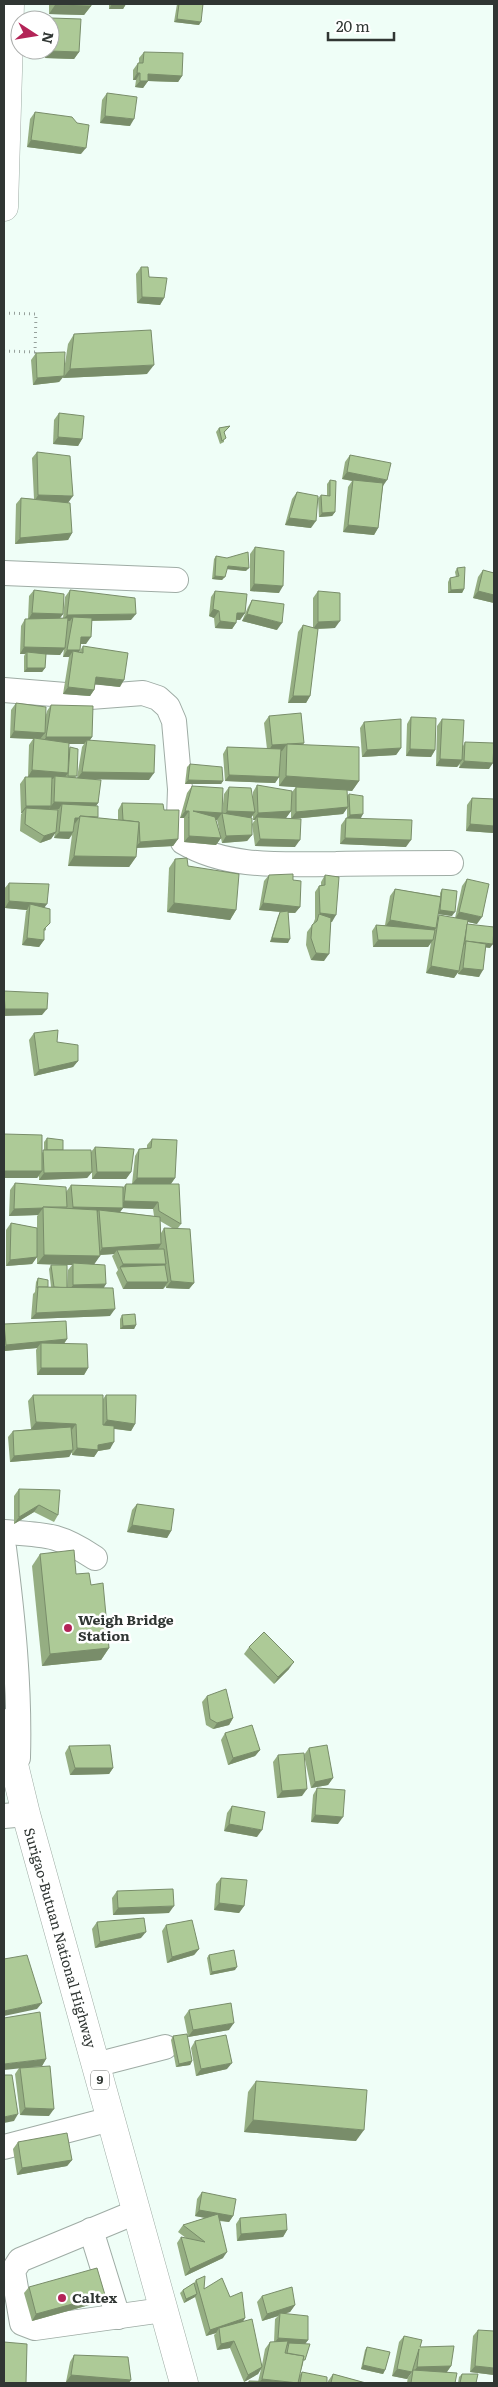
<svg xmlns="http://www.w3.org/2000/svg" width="498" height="2387" viewBox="0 0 498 2387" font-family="Literata,serif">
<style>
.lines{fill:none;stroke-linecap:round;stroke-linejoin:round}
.minor-casing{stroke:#9faca5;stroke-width:26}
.major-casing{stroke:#9faca5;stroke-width:29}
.path{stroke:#96a09b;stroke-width:3;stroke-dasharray:1 4;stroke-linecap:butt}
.minor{stroke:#fff;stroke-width:24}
.major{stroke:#fff;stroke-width:28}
.wall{fill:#95ae82;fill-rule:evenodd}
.shaded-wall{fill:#798d6a}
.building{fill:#adca97;stroke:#798d6a}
.poi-dot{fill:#b32457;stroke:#fff;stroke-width:2}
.labels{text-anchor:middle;stroke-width:5;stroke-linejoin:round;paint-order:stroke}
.shield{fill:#fff;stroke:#6e7270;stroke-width:1}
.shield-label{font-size:12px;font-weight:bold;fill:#303633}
.poi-label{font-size:14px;font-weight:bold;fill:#303633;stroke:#fff;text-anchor:start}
.street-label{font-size:14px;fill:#303633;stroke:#fff}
</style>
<rect width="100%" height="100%" fill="#effef7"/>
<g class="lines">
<defs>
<g id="minor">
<path d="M4 573 176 580"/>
<path d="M4 690 90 697 143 693 158 698 168 707 174 721 180 789 179 818 183 842C228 869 285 864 336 864 374 863 412 863 451 863"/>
<path d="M4 1532C47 1535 59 1534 95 1558"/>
<path d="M4 1548C13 1618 20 1687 18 1758"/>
<path d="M4 1816 26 1814"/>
<path d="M95 2065 165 2047"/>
<path d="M4 2147 111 2119"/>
<path d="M136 2212 20 2260 13 2271 22 2323 35 2328 163 2310"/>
<path d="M91 2230 118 2317"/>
</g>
<g id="major">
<path d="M4 207 10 4"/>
<path d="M4 1723 26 1814 184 2383"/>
</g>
</defs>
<use href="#minor" class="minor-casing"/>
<use href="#major" class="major-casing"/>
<path class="path" d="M4 313 36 314 35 352 4 351"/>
<use href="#minor" class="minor"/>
<use href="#major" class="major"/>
</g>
<g class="wall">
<path d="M49 4H126L123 9H109V5L91 4V6L84 15 49 14Z"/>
<path d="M177 4H203L199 25 174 22Z"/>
<path d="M51 18 79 52 74 59 45 58 46 50H50V20Z"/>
<path d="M144 52 182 76 178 82 148 81 143 88 135 87 136 80H133V70L138 63H139V58Z"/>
<path d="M107 93 130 126 100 123 102 100Z"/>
<path d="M35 112 81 154 27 147 30 119Z"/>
<path d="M141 267 164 298 160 305 137 303 136 274Z"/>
<path d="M74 334 147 374 63 378V377L59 382 33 385 31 360 36 353 64 370 68 344Z"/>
<path d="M59 413 82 439 78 446 53 444 54 420Z"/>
<path d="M230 426 224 433V442L220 444 216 432 219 428Z"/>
<path d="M37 452 68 503 72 533 68 540 15 544 16 504 21 498 34 499 32 458Z"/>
<path d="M350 455 383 486 378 528 374 535 343 532 348 487 352 481 342 479 345 462Z"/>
<path d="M330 480 335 512 332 516 319 517 318 498 321 495 327 496V484Z"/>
<path d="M297 492 311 528 285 525 292 499Z"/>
<path d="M255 547 279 593 250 591V554Z"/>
<path d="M216 556 246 571 227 569 222 580 212 579 214 559Z"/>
<path d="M457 568 464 589 462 593H448V582L450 578 456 577 455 572Z"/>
<path d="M494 568V603L473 598 478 577 483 570 493 573Z"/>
<path d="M34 590 63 614 60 618H63L65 597 70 590 131 620 92 621 86 644H81L79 652 83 646 120 687 95 684 94 690 90 696 63 694 69 657H63L64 649 60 655 46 654 45 668 42 672H24V656L25 654H20L21 626 25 619H28L29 596Z"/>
<path d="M215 591 245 613 240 620H236V623L232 629 215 628 214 618 209 616 211 597Z"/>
<path d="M318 591 335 628 316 629 310 696 306 703H288L298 632 303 625 313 628V598Z"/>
<path d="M252 600 277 630 242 621 248 607Z"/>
<path d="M16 703 45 718 47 711 51 705 92 737 90 740 149 780 85 779 98 803 96 806 98 818 118 820V810L122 803 164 810 178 839 173 846 136 848V857L129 867 68 866 72 835 69 839 54 838 55 833 51 839 40 843 20 831 21 814 22 813H21L20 784 25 777H31H28L29 745 33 739 10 738 11 710ZM69 744H84L82 747 77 778H76L70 747 69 749Z"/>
<path d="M269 716 304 743 303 745 359 781 352 791 347 790V796L349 794 361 818H351L406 847 340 844 341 825 346 818H347V808L343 814 294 819 295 847 255 846 252 824 255 820H253V815L251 818 252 835 247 841 222 843 217 820H216L221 838 216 845 184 842V818H180L187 793 192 786 222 813 224 794 229 787 253 801V792L257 785 292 792 296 787 334 789 279 786V777L275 783 225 781 223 754 227 747 267 749 264 723ZM291 811V818H282H286Z"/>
<path d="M411 717 435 750 431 757 406 756 407 724Z"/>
<path d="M442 719 463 746 465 742 489 769 459 768 460 764 457 767 436 766 437 726Z"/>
<path d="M364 722 401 748 396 755 362 757 360 728Z"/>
<path d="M190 764 223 781 221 784H185L187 767Z"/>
<path d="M472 798 494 799V833L466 831 467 805Z"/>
<path d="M175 859 188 866 236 910 230 920 167 912 169 868Z"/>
<path d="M269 875 293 880 300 907 295 913H288V943L270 942 278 916 281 912 259 910 264 881Z"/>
<path d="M325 875 332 922H331L324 961 311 960 306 945 307 932 313 924 315 919V892L319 886 321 885V882Z"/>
<path d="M467 879 477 924 468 922 467 924 490 948 486 947 479 977 458 974V972L454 978 426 973 431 942 428 947H373L372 931 376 925H385L390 896 395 889 440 896V893L442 889 452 916 438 914V918L439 915 455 918 462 886Z"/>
<path d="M9 883 45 908 46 930 44 931V940L39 947 22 945 26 911 27 910 5 908 4 889Z"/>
<path d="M34 1033 57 1042 78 1061 73 1067 34 1076 29 1040Z"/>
<path d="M4 1134 42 1153 44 1150V1142L47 1138 63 1150 91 1152 95 1147 131 1172 126 1179H92V1172L87 1178 39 1180V1176L37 1178H4Z"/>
<path d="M152 1139 175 1178 171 1184 181 1224 178 1228 194 1283 189 1289 166 1288V1286L163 1289H123L116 1273 118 1270 112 1256 114 1254 100 1255 94 1264 104 1288 110 1316 31 1319 33 1294 35 1292 36 1282 38 1278 48 1287H51L49 1269 51 1265H65L37 1264V1257L32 1264 6 1266V1230L11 1223 37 1228V1216L38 1215 9 1216 10 1190 15 1183 66 1192 71 1185 123 1187 126 1184H132L135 1156 139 1149H147V1145ZM123 1208 153 1209 154 1216 120 1212ZM160 1221 172 1228H164L161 1233ZM67 1265H72L68 1270V1288Z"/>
<path d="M122 1315 136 1325 134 1329H120V1319Z"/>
<path d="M4 1324 67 1339 64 1344 88 1368 84 1375H37L36 1350 37 1348 4 1351Z"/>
<path d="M33 1395 103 1399 106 1395 135 1424 131 1431 114 1429 110 1449 98 1451 94 1457 72 1455V1452L69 1457 10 1462 8 1437 13 1431 31 1429 28 1401Z"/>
<path d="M19 1489 58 1515 54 1522 34 1512 14 1524V1496Z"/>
<path d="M137 1504 171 1531 167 1538 127 1532 132 1510Z"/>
<path d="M40 1554 76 1574 91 1585 109 1648 101 1660 42 1666 32 1566Z"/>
<path d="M249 1647 289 1669 274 1684 244 1654Z"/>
<path d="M207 1696 233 1718 229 1725 213 1729 206 1725 202 1702Z"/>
<path d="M225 1733 260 1750 255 1756 228 1765 221 1740Z"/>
<path d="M69 1746 113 1768 109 1774 70 1775 65 1753Z"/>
<path d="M309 1748 333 1778 328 1785 311 1788 304 1755Z"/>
<path d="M278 1755 302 1796 277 1798 273 1762Z"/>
<path d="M317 1788 338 1824 311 1822 313 1795Z"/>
<path d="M232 1806 257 1837 224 1831 227 1813Z"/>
<path d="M221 1878 244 1906 239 1913 214 1910 216 1884Z"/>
<path d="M117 1891 169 1913 113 1915 112 1898Z"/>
<path d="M97 1922 141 1938 95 1948 92 1929Z"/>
<path d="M166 1925 199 1949 194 1955 167 1963 162 1931Z"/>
<path d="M209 1955 235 1970 210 1975 207 1958Z"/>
<path d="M189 2010 229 2030 188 2037 184 2017Z"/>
<path d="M173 2036 192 2061 190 2065 176 2067 171 2040Z"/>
<path d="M195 2041 227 2069 196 2076 191 2048Z"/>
<path d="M46 2059 42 2066 27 2067 49 2116 20 2115 15 2074 19 2068Z"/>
<path d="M256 2081 356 2141 244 2132 248 2092Z"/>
<path d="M18 2142 72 2160 67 2166 17 2175 13 2149Z"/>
<path d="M202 2192 233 2216 229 2222 219 2221 223 2258 185 2276 177 2243 181 2237 186 2238 178 2232 183 2225 205 2218 195 2216 197 2199Z"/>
<path d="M240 2218 287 2230 283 2237 237 2241 236 2224Z"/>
<path d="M196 2280 204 2289 230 2297 245 2318 243 2322 262 2365 265 2349 270 2342H274L275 2319 278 2316 262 2321 257 2302 262 2296 295 2305 290 2312 286 2313 308 2340 305 2344 303 2364 299 2376 302 2372 327 2383H248L249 2381 258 2382 261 2369 258 2374 244 2382 230 2348 217 2350 214 2335 216 2333 206 2336 195 2297 184 2303 180 2293 183 2290 194 2283Z"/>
<path d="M29 2287 105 2295 100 2302 32 2321 24 2293Z"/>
<path d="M478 2330 494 2375 470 2372 473 2336Z"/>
<path d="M404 2336 420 2347 451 2366 447 2372 455 2383H407L408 2376 413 2370V2366L412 2372 407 2379 392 2376 399 2342Z"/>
<path d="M367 2347 385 2370 383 2374 361 2369 365 2350Z"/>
<path d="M74 2355 131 2380 66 2382 70 2362Z"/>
<path d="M333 2374 366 2383H328V2381Z"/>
<path d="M462 2374 476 2383H458L459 2377Z"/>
</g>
<g class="shaded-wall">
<path d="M84 4H110L109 5Z"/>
<path d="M112 4H126L123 9H109Z"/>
<path d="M55 5 91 6 84 15 49 14Z"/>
<path d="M177 19 201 22 199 25 174 22Z"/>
<path d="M50 51 79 52 74 59 45 58Z"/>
<path d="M137 73H140L136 80H133Z"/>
<path d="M148 74 182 76 178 82 148 81 143 88 135 87 140 81Z"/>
<path d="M105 116 134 119 130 126 100 123Z"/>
<path d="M31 140 86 148 81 154 27 147Z"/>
<path d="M142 297 164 298 160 305 137 303Z"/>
<path d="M154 365 147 374 63 378 70 369Z"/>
<path d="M64 376 59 382 33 385 37 378Z"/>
<path d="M58 437 82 439 78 446 53 444Z"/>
<path d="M347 472 387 480 383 486 342 479Z"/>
<path d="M38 495 73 496 68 503 34 502Z"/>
<path d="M335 512 332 516 319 517 322 513Z"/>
<path d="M289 518 316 521 311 528 285 525Z"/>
<path d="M348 525 378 528 374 535 343 532Z"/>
<path d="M72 533 68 540 15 544 20 538Z"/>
<path d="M228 566 249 568 246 571 226 569Z"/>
<path d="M215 576 225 577 222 580 212 579Z"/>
<path d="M254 584 283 586 279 593 250 591Z"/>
<path d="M464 589 462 593H448L451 590Z"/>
<path d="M478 591 494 595V603L473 598Z"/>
<path d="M213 609 219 611 214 618 209 616Z"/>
<path d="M32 613 63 614 58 621 28 620Z"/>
<path d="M237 613H245L240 620 232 619Z"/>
<path d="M136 614 131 620 72 621 73 617 70 621H62L67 615Z"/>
<path d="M247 614 282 623 277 630 242 621Z"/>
<path d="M220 621 236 623 232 629 215 628Z"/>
<path d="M340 621 335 628 313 629 318 622Z"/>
<path d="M81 637H91L86 644H77Z"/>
<path d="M24 647 65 648 60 655 27 654V652L25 654H20Z"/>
<path d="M67 650H80L76 656 73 651 69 657H63Z"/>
<path d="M27 668H45L42 672H24Z"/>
<path d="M96 677 124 680 120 687 91 684Z"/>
<path d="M68 687 94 690 90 696 63 694Z"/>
<path d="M293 696H310L306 703H288Z"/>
<path d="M14 731 45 733 40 739 10 738Z"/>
<path d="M46 737H92L87 744V740L84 744H42Z"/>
<path d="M287 744 282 751 268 752 272 745Z"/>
<path d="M401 748 396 755 362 757 367 750Z"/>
<path d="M410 749 435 750 431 757 406 756Z"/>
<path d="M440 759 462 760 457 767 436 766Z"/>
<path d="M464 761 493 763 489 769 459 768Z"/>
<path d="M32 770 68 773 63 780 55 776 53 779 28 777Z"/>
<path d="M82 772 154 773 149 780 77 779Z"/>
<path d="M229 775 279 777 275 783 225 781Z"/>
<path d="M286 776 359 781 352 791 279 786Z"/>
<path d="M188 780 223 781 221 784H185Z"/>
<path d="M54 802 98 803 93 810 62 804 59 809H49Z"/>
<path d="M26 806H51L46 813 26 808 22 813H21Z"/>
<path d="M348 807 343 814 291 819 296 812Z"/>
<path d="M185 811H189L184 818H180Z"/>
<path d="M193 811 222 813 217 820 188 818Z"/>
<path d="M227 811 255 812 250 819 222 818Z"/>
<path d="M291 811 286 818 257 820V817L255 820H253L258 813Z"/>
<path d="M363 814 361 818H347L350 815Z"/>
<path d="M75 818H79L74 825Z"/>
<path d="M470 824 494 826V833L466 831Z"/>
<path d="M56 832 51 839 40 843 44 836Z"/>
<path d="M59 832H73L69 839 54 838Z"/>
<path d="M252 835 247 841 222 843 226 836Z"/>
<path d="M189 836 221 838 216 845 184 842Z"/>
<path d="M345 838 411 840 406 847 340 844Z"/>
<path d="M178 839 173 846 135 848 140 842Z"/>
<path d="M260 839 300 840 295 847 255 846Z"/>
<path d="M74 856 136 857 129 867 68 866Z"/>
<path d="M9 901 47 904 42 911 30 904 27 910 5 908Z"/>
<path d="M174 903 236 910 230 920 167 912Z"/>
<path d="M263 903 300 907 295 913 259 910Z"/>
<path d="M440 910 455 912 452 916 438 914Z"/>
<path d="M459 912 482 917 477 924 455 919Z"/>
<path d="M320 913 336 915 332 922 318 920Z"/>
<path d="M390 920 436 928 431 935 385 927Z"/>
<path d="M27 938 44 940 39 947 22 945Z"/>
<path d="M272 938 290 939 288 943 270 942Z"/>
<path d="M378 940H433L428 947H373Z"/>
<path d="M465 941 493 944 490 948 466 945V941L464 945H463Z"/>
<path d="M316 953 329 954 324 961 311 960Z"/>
<path d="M431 966 459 971 454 978 426 973Z"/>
<path d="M463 968 483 970 479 977 458 974Z"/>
<path d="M5 1009H47L42 1015 4 1016V1011Z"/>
<path d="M78 1061 73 1067 34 1076 39 1070Z"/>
<path d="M4 1171H42L37 1178H4Z"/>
<path d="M92 1172 87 1178 39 1180 44 1173Z"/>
<path d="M97 1172H131L126 1179H92Z"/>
<path d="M137 1178H175L170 1185 132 1184Z"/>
<path d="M124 1201 158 1202 153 1209 119 1208Z"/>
<path d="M73 1207 123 1208 118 1215 99 1210 96 1214 68 1213Z"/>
<path d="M43 1208 38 1215 9 1216 14 1209Z"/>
<path d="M161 1244 157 1251 117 1250 114 1254 98 1255 102 1248Z"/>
<path d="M44 1255 100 1256 93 1266 73 1263 72 1265 37 1264Z"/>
<path d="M37 1257 32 1264 6 1266 10 1260Z"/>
<path d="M123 1264H166L161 1271 120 1267Z"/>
<path d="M171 1281 194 1283 189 1289 166 1288Z"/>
<path d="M127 1282H168L163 1289H123Z"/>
<path d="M106 1284 102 1291 68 1292 73 1285Z"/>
<path d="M115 1309 110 1316 31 1319 36 1313Z"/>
<path d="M136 1325 134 1329H120L123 1326Z"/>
<path d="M67 1339 62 1346 41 1343 37 1348 4 1351V1348L6 1345Z"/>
<path d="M41 1368H88L84 1375H37Z"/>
<path d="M107 1420 135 1424 131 1431 102 1427Z"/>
<path d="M36 1422 76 1424 71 1431 31 1429Z"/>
<path d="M114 1442 110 1449 98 1451 94 1457 72 1455 77 1448Z"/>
<path d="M73 1450 69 1457 10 1462 14 1456Z"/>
<path d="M39 1505 34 1512 14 1524 19 1517Z"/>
<path d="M132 1525 171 1531 167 1538 127 1532Z"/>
<path d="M109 1648 101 1660 42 1666 50 1654Z"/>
<path d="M294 1662 289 1669 274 1684 278 1677Z"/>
<path d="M233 1718 229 1725 213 1729 217 1723Z"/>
<path d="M260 1750 255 1756 228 1765 233 1758Z"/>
<path d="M75 1768H113L109 1774 70 1775Z"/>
<path d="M333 1778 328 1785 311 1788 315 1782Z"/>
<path d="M307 1789 302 1796 277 1798 282 1791Z"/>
<path d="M315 1815 343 1817 338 1824 311 1822Z"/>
<path d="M229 1824 262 1830 257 1837 224 1831Z"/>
<path d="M219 1903 244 1906 239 1913 214 1910Z"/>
<path d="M174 1906 169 1913 113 1915 118 1908Z"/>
<path d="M146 1932 141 1938 95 1948 100 1942Z"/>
<path d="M199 1949 194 1955 167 1963 172 1957Z"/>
<path d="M237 1967 235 1970 210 1975 212 1972Z"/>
<path d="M42 2003 37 2009 4 2016V2011Z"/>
<path d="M234 2023 229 2030 188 2037 193 2030Z"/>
<path d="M46 2059 42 2066 4 2070V2064Z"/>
<path d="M192 2061 190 2065 176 2067 179 2064Z"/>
<path d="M232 2063 227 2069 196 2076 201 2069Z"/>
<path d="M25 2108 54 2109 49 2116 20 2115Z"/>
<path d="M18 2114 14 2121 4 2123V2117Z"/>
<path d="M253 2120 364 2130 356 2141 244 2132Z"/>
<path d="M72 2160 67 2166 17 2175 22 2168Z"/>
<path d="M199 2210 233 2216 229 2222 195 2216Z"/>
<path d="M287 2230 283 2237 237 2241 241 2234Z"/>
<path d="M227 2252 223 2258 185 2276 190 2269Z"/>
<path d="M197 2294 195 2297 184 2303 186 2299Z"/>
<path d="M105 2295 100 2302 32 2321 36 2314Z"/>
<path d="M295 2305 290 2312 280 2315V2313L278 2316 262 2321 267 2314Z"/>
<path d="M245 2318 240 2325 219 2328 216 2333 206 2336 210 2330Z"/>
<path d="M278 2338 308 2340 303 2347 289 2343 287 2346 273 2345Z"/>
<path d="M234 2341 230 2348 217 2350 221 2344Z"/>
<path d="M363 2365 385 2370 383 2374 361 2369Z"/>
<path d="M451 2366 446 2373H413L417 2367Z"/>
<path d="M475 2366 494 2368V2375L470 2372Z"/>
<path d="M262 2367 258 2374 244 2382 248 2375Z"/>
<path d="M397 2369 412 2372 407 2379 392 2376Z"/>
<path d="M71 2375 131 2380 129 2383H85L66 2382Z"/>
<path d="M262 2379 292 2383H259Z"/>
</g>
<g class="building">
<path d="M55 4H91V6L55 5Z"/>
<path d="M179 4H203L201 22 177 19Z"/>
<path d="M51 18 81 19 79 52 50 51Z"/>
<path d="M144 52 183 53 182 76 148 74V81H140V73H137L138 63H143Z"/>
<path d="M107 93 137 97 134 119 105 116Z"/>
<path d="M35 112 72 117 77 123 89 125 86 148 31 140Z"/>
<path d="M141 267H148L149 277 167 278 164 298 142 297Z"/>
<path d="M151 330 154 365 70 369 74 334Z"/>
<path d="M65 352 64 376 37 378 36 353Z"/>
<path d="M59 413 84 416 82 439 58 437Z"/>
<path d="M230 426 224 432 226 438 222 441 219 428Z"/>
<path d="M37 452 70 456 73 496 38 495Z"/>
<path d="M350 455 391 463 387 480 347 472Z"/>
<path d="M330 480 336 481 335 512 322 513 321 495 330 496Z"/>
<path d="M353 480 383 483 378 528 348 525Z"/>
<path d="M297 492 318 496 316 521 289 518Z"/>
<path d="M21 498 70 503 72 533 20 538Z"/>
<path d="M255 547 284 551 283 586 254 584Z"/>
<path d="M248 552 249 568 228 566 225 577 215 576 216 556 227 558Z"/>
<path d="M465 567 464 589 451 590 450 578 459 576 457 568Z"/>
<path d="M483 570 494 573V595L478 591Z"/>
<path d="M34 590 64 594 63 614 32 613Z"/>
<path d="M70 590 135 598 136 614 67 615Z"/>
<path d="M215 591 247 594 245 613H237L236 623 220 621 219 611 213 609Z"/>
<path d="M318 591 340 593V621L318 622Z"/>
<path d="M252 600 284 604 282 623 247 614Z"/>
<path d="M73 617 92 618 91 637H81L80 650H67Z"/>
<path d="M68 618 65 648 24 647 25 619Z"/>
<path d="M303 625 318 629 310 696H293Z"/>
<path d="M83 646 128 653 124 680 96 677 94 690 68 687 73 651 83 653Z"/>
<path d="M27 652 46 654 45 668H27Z"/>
<path d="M16 703 46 707 45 733 14 731Z"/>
<path d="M51 705 93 706 92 737H46Z"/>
<path d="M301 713 304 743 272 745 269 716Z"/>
<path d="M411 717 436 718 435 750 410 749Z"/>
<path d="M401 719V748L367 750 364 722Z"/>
<path d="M442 719 464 720 462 760 440 759Z"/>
<path d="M34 738 69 743 68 773 32 770Z"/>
<path d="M87 740 155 745 154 773 82 772Z"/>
<path d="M465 742 494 743 493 763 464 761Z"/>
<path d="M287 744 359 747V781L286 776Z"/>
<path d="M70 747 78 749 77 776H68Z"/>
<path d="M227 747 281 749 279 777 229 775Z"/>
<path d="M190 764 222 767 223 781 188 780Z"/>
<path d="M55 776 101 780 98 803 54 802Z"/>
<path d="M25 777H52L51 806H26Z"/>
<path d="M257 785 292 791 291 811 258 813Z"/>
<path d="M192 786 223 788 222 813 252 818V835L226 836 222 813 193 811 215 817 221 838 189 836V811H185Z"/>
<path d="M229 787 251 788 255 812 227 811Z"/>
<path d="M296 787 347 790 348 807 296 812Z"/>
<path d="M349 794 363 796V814L350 815Z"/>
<path d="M472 798 494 799V826L470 824Z"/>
<path d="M122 803 163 804 164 810H179L178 839 140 842 139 822 123 820Z"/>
<path d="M62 804 98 806V817L80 816 79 818H75L73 832H59Z"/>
<path d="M26 808 58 810 56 832 44 836 25 824Z"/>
<path d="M80 816 139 822 136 857 74 856Z"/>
<path d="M257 817 301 819 300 840 260 839Z"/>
<path d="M346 818 412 820 411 840 345 838Z"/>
<path d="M187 858 188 866 239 874 236 910 174 903 175 859Z"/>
<path d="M293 874V880L301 881 300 907 263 903 269 875Z"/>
<path d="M325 875 339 877 336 915 320 913 319 886 325 885Z"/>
<path d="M467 879 489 884 482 917 459 912Z"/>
<path d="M9 883 49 884 47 904 9 901Z"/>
<path d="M395 889 441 897 436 928 390 920Z"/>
<path d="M442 889 457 891 455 912 440 910Z"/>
<path d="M30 904 50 909V923L44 929V940L27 938Z"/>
<path d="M288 911 290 939 272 938 280 912Z"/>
<path d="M319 914 331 918 329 954 316 953 311 938 312 925 317 921Z"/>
<path d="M439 915 468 920 459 971 431 966Z"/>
<path d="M467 924 494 927 493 944 465 941Z"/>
<path d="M376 925 435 930 433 940H378Z"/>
<path d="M466 941 486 944 483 970 463 968Z"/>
<path d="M4 991 48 993 47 1009H5Z"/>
<path d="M58 1030 57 1042 78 1045V1061L39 1070 34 1033Z"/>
<path d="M4 1134 42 1135V1171H4Z"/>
<path d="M47 1138 63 1140V1150H47Z"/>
<path d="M152 1139 177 1140 175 1178H137L139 1149 151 1148Z"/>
<path d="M95 1147 134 1149 131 1172H97Z"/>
<path d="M43 1150H91L92 1172 44 1173Z"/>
<path d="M15 1183 66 1187 67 1207H43V1208L14 1209Z"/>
<path d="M126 1184H179L181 1224 159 1211 158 1202 124 1201Z"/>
<path d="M71 1185 123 1187V1208L73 1207Z"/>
<path d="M43 1207 97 1210 100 1256 44 1255Z"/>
<path d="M99 1210 160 1217 161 1244 102 1248Z"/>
<path d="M11 1223 37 1228V1257L10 1260Z"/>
<path d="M164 1228 190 1229 194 1283 171 1281Z"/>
<path d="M164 1249 166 1264H123L117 1250Z"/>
<path d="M73 1263 105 1265 106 1284 73 1285Z"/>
<path d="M51 1265H67V1288L54 1287Z"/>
<path d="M165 1265 168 1282H127L120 1267Z"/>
<path d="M38 1278 48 1280V1287H38V1288H37Z"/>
<path d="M38 1287 113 1288 115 1309 36 1313Z"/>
<path d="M135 1314 136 1325 123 1326 122 1315Z"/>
<path d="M66 1321 67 1339 6 1345 4 1324Z"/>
<path d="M41 1343 87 1344 88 1368H41Z"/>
<path d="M33 1395H103V1425L114 1426V1442L98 1445V1450L77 1448 76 1424 36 1422Z"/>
<path d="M106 1395H136L135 1424 107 1420Z"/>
<path d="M71 1427 73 1450 14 1456 13 1431Z"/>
<path d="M19 1489 60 1490 58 1515 39 1505 19 1517Z"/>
<path d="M137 1504 174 1509 171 1531 132 1525Z"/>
<path d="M74 1550 76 1574 89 1573 91 1585 103 1583 109 1648 50 1654 40 1554Z"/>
<path d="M264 1632 294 1662 278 1677 249 1647Z"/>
<path d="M226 1689 233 1718 217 1723 210 1719 207 1696Z"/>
<path d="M252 1725 260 1750 233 1758 225 1733Z"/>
<path d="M110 1745 113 1768H75L69 1746Z"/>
<path d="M327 1745 333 1778 315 1782 309 1748Z"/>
<path d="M304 1753 307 1789 282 1791 278 1755Z"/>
<path d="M317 1788 345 1790 343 1817 315 1815Z"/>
<path d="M232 1806 265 1812 262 1830 229 1824Z"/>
<path d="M221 1878 247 1880 244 1906 219 1903Z"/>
<path d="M173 1889 174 1906 118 1908 117 1891Z"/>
<path d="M144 1918 146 1932 100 1942 97 1922Z"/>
<path d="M192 1920 199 1949 172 1957 166 1925Z"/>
<path d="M234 1950 237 1967 212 1972 209 1955Z"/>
<path d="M27 1955 42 2003 4 2011V1959Z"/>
<path d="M231 2003 234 2023 193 2030 189 2010Z"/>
<path d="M40 2012 46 2059 4 2064V2018Z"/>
<path d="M187 2034 192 2061 179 2064 173 2036Z"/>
<path d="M226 2035 232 2063 201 2069 195 2041Z"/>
<path d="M50 2066 54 2109 25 2108 20 2068Z"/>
<path d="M4 2075H12L18 2114 4 2117Z"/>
<path d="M256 2081 367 2090 364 2130 253 2120Z"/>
<path d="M67 2133 72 2160 22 2168 18 2142Z"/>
<path d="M202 2192 236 2199 233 2216 199 2210Z"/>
<path d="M218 2214 227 2252 190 2269 181 2237 205 2242 183 2225Z"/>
<path d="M286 2214 287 2230 241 2234 240 2218Z"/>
<path d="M97 2268 105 2295 36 2314 29 2287Z"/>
<path d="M205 2276 204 2289 222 2278 230 2297 242 2292 245 2318 210 2330 196 2280Z"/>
<path d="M194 2283 197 2294 186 2299 183 2290Z"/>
<path d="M292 2287 295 2305 267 2314 262 2296Z"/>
<path d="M280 2313 308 2316V2340L278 2338Z"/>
<path d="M252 2319 262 2367 248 2375 234 2341 221 2344 219 2328Z"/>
<path d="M478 2330 494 2331V2368L475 2366Z"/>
<path d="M404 2336 422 2340 420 2347 454 2346 451 2366 417 2367 419 2349 412 2372 397 2369Z"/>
<path d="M288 2341 285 2353 304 2356 298 2383 262 2379 270 2342Z"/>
<path d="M4 2342 27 2344 26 2383H4Z"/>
<path d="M289 2343 310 2344 305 2360H303L304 2356 287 2353Z"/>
<path d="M367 2347 390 2352 385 2370 363 2365Z"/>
<path d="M74 2355 128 2357 131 2380 71 2375Z"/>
<path d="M413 2370 457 2373 455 2383H411Z"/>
<path d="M302 2372 327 2377V2383H300Z"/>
<path d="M333 2374 366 2383H331Z"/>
<path d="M462 2374H478L476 2383H460Z"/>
<path d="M249 2381 280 2382V2383H249Z"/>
</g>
<g class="poi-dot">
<circle cx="68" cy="1628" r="5"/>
<circle cx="62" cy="2298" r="5"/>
</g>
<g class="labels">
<rect class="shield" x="91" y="2070.5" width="18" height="19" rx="4"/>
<g class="shield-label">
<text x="100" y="2084">9</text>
</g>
<g class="poi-label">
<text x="78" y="1625">Weigh Bridge<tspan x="78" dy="16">Station</tspan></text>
<text x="72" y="2303">Caltex</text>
</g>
<g class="street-label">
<text transform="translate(60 1938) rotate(74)" y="5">Surigao-Butuan National Highway</text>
</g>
</g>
<rect width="498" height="2387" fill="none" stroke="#303633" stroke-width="10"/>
<g transform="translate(35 35) rotate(102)"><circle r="24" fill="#ffffff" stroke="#acafad"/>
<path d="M0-4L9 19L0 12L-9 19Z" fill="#b32457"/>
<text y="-8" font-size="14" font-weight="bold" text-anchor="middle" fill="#303633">N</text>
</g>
<path d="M328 32v8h66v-8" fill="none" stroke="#303633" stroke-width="2.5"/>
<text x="336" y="32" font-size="15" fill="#303633" stroke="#ffffff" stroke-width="4" paint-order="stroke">20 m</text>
</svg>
